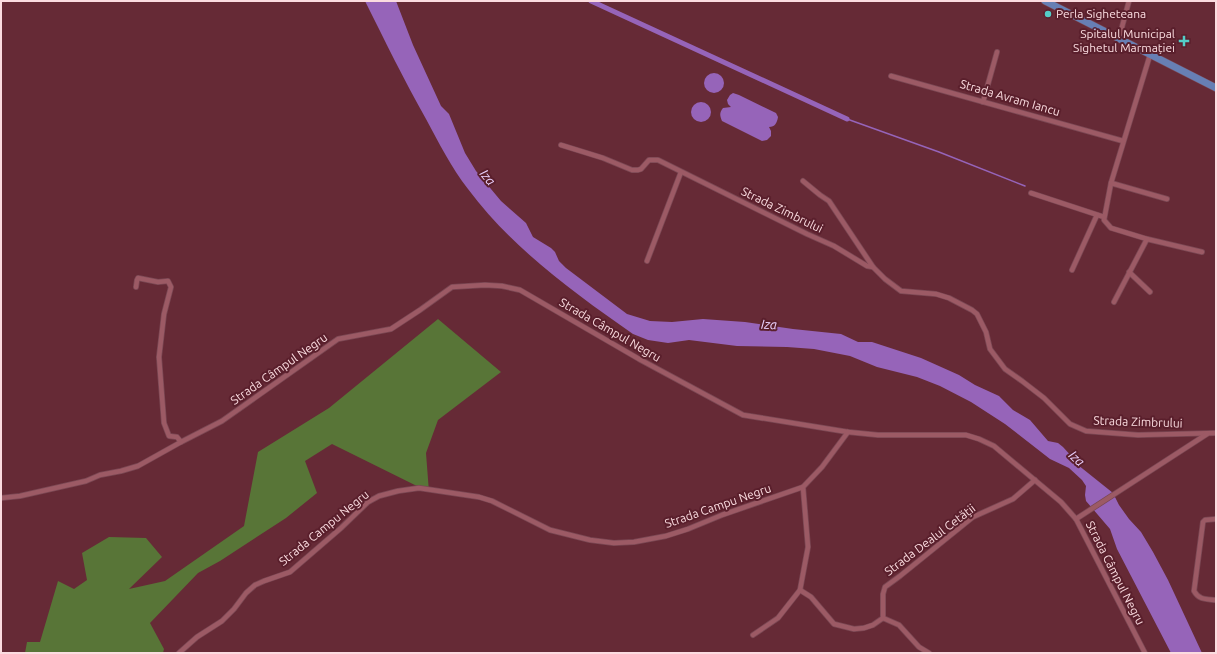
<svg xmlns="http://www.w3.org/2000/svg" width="1217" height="654" viewBox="0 0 1217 654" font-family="Ubuntu,sans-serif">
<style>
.green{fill:#587537}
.water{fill:#9664b9}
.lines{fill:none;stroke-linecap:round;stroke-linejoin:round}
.stream{stroke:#9664b9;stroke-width:1.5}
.canal{stroke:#9664b9;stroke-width:5}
.street-casing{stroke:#7b4854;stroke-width:6}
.primary-casing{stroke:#7b4854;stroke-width:8}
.street{stroke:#9c5a65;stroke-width:4.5}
.primary{stroke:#677fb4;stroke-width:7}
.poi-dot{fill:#54cdc7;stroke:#5a1f2c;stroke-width:1.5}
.labels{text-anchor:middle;stroke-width:4;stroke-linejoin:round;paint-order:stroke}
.poi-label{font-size:12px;fill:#fbdce0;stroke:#5a1f2c;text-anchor:start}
.street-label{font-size:12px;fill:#fbdce0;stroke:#5a1f2c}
.water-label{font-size:13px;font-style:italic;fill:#ebd2fe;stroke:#5a1f2c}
</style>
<rect width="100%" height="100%" fill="#662a36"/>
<path class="green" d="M438 319 501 372 438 420 426 453 429 492 332 444 305 461 317 493 286 518 220 561 198 573 150 623 164 649 163 653H25L27 642H40L58 581 74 589 87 580 82 553 109 537 146 538 162 557 129 589 165 581 244 526 258 452 329 408Z"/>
<g class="water">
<path d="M365 1H396L413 45 441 106 449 114 465 153 476 171 501 201 526 223 533 237 551 248 555 252 559 261 566 268 627 314 650 321 672 322 703 319 745 322 793 329 841 334 858 342H872L921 358 959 375 975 385 999 396 1013 410 1030 420 1048 441 1058 443 1063 447 1073 458 1078 465 1113 493 1119 505 1129 519 1141 532 1153 552 1168 580 1202 653H1171L1117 549 1110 529 1086 501 1085 495 1086 486 1082 480 1069 468 1050 459 1005 424 971 402 940 386 917 377 877 367 850 356 814 349 787 347 737 346 689 340 668 343 648 340 633 334C573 292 512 248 468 189 451 167 439 143 426 119 404 80 385 41 365 1Z"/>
<circle cx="714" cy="83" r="10"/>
<path d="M733 93 739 95 776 113 778 117C777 123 775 127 769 127L771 131V136L767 140 762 141 722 121C720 116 719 113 723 108L731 107 728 104 727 100 730 95Z"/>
<circle cx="701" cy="112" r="10"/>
</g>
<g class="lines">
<path class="stream" d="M847 119 939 152 1025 186"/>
<path class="canal" d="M591 1 847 119"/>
<defs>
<g id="street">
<path d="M1119 38 1129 1"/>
<path d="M1150 55 1111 183 1104 220 1111 228 1147 239 1202 252"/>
<path d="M891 76 1123 141"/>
<path d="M983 102 997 52"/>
<path d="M561 145 603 158 632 170H638L641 169 649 160H658L807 234 834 246 867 266 873 267"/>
<path d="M803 181 820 195 829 201 873 267 885 279 901 291 936 294 949 298 972 310 977 314 986 332 990 349 1005 369 1022 381 1044 398 1070 424 1086 431 1138 435 1216 433"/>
<path d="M1111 183 1167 199"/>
<path d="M1031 193 1104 217"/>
<path d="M647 261 681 172"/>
<path d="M1072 270 1097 215"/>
<path d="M1129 272 1150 292"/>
<path d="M136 287 137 280 138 278 158 282 168 281 171 287 164 314 159 357 164 423 169 436 177 437 181 442"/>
<path d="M1114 302 1147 239"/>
<path d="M1 498 20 496 86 481 100 475 121 471 138 466 181 442 222 421 338 339 391 329 420 310 452 287 485 285 502 286 520 290 639 359 743 415 848 432 878 435H966L979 439 994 446 1061 502 1076 519 1145 653"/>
<path d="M1076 519 1207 434"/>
<path d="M1216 519 1205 520 1203 522 1194 591C1199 600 1206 599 1216 600"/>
<path d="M800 590 811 597 834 624 854 629 864 628 873 625 883 618V594L885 587 900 576 973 517 1013 499 1035 480"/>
<path d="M883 618 899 625 919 647 929 653"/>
<path d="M753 635 778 618 800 590 808 547 803 487 822 467 848 432"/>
<path d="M179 653 197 637 222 621 234 609 246 593 255 585 264 581 290 572 341 528 368 502 379 496 398 491 419 488 479 497 492 501 550 530 590 540 614 543 634 542 666 536 688 529 722 515 803 487"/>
</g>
<path id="primary" d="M1045 1 1216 88"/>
</defs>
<use href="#street" class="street-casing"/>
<use href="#primary" class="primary-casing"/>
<use href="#street" class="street"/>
<use href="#primary" class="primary"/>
</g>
<g class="poi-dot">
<circle cx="1048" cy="14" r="4"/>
<path d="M1182 35h4v4h4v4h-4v4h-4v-4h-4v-4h4z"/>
</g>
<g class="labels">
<g class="poi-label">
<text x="1056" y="18">Perla Sigheteana</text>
<text x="1175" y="38" text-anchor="end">Spitalul Municipal<tspan x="1175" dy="14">Sighetul Marmației</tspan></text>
</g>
<g class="street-label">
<text transform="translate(1010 98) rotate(16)" y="4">Strada Avram Iancu</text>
<text transform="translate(782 210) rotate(26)" y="4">Strada Zimbrului</text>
<text transform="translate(610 330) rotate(30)" y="4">Strada Câmpul Negru</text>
<text transform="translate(279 369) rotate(-35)" y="4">Strada Câmpul Negru</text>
<text transform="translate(1138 422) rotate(2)" y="4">Strada Zimbrului</text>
<text transform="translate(718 506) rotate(-19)" y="4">Strada Campu Negru</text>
<text transform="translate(324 528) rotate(-39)" y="4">Strada Campu Negru</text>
<text transform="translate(930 540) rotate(-37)" y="4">Strada Dealul Cetății</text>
<text transform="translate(1115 573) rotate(63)" y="4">Strada Câmpul Negru</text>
</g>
<g class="water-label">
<text transform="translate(488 177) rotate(50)" y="5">Iza</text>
<text transform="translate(769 324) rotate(2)" y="5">Iza</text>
<text transform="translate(1077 458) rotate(43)" y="5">Iza</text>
</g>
</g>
<rect width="1217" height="654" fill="none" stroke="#fbdce0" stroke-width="4"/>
</svg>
